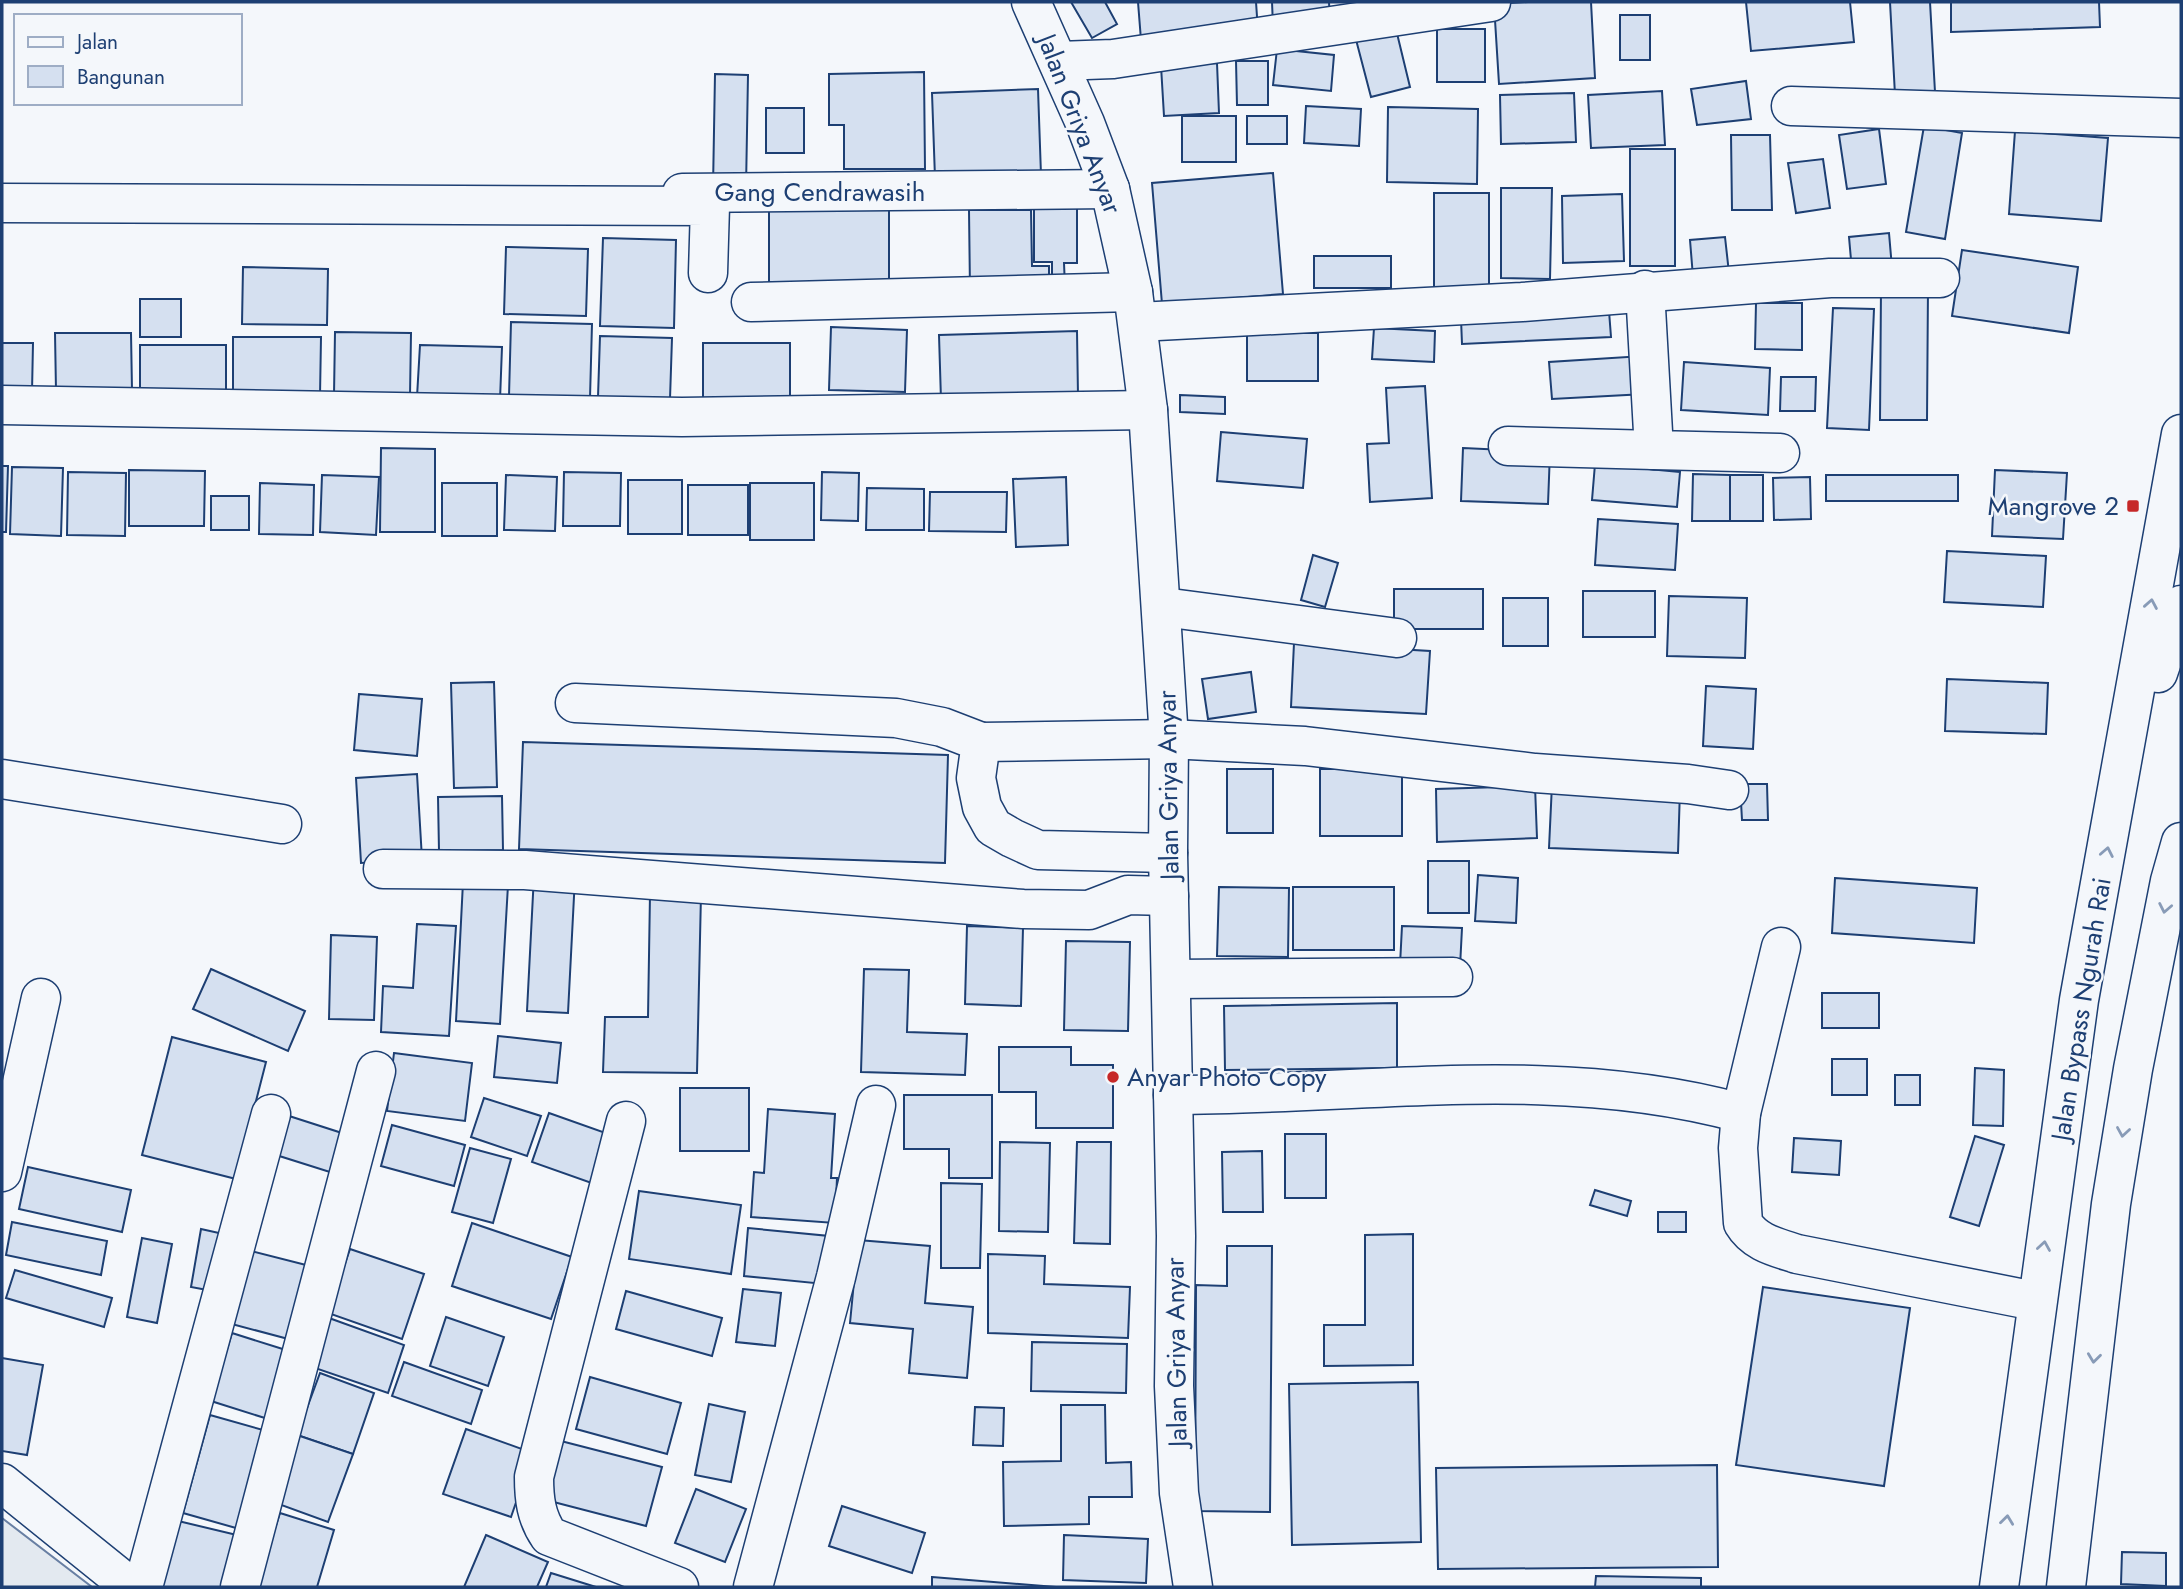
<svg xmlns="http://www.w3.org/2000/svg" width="2183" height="1589" viewBox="0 0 2183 1589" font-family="Jost,sans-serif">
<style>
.green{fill:#e3e9f0;stroke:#687fa3;stroke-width:2}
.building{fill:#d5e0f0;stroke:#1d3f73;stroke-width:2}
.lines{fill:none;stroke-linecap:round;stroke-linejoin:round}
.minor-casing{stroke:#1d3f73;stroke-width:41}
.highway-casing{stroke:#1d3f73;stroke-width:41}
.minor{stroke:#f4f7fb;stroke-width:38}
.highway{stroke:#f4f7fb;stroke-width:38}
.oneway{stroke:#889bb7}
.poi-dot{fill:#c62828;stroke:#f4f7fb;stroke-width:2.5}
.labels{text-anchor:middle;stroke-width:5;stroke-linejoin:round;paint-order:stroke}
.street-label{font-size:26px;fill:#1d3f73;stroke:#f4f7fb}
.poi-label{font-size:26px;fill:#1d3f73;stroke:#f4f7fb;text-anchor:end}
</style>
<rect width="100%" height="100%" fill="#f4f7fb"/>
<path class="green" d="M2 1518 92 1587H2Z"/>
<g class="building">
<path d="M1071 2H1105L1117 24 1092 38Z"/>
<path d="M1138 2H1256L1258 31 1141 40Z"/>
<path d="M1272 2H1329L1330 23 1273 26Z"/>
<path d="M1528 2H1591L1595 78 1499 84 1494 4Z"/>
<path d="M1746 2H1850L1854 42 1751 51Z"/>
<path d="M1890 2H1930L1935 92 1895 95Z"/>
<path d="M1951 2H2099L2100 27 1951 32Z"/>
<rect x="1620" y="15" width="30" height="45"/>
<path d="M1394 21 1410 87 1371 97 1354 32Z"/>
<rect x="1437" y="29" width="48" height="53"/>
<path d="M1277 49 1334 55 1331 91 1273 85Z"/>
<path d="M1236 61H1268V105H1237Z"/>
<path d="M1217 63 1219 113 1164 116 1161 66Z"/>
<path d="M924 72 925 169H844V125H829V74Z"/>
<path d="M715 74 748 75 746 188H713Z"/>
<path d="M1746 81 1751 119 1697 125 1691 89Z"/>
<path d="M1038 89 1041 175 935 178 932 93Z"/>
<path d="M1662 91 1665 145 1591 148 1588 95Z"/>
<path d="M1574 93 1576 142 1501 144 1500 95Z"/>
<path d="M1306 106 1361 109 1359 146 1304 143Z"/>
<path d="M1388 107 1478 109 1477 184 1387 182Z"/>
<rect x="766" y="108" width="38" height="45"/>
<rect x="1182" y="116" width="54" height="46"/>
<rect x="1247" y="116" width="40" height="28"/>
<path d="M1924 126 1962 133 1945 239 1906 232Z"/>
<path d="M1879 129 1886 184 1847 189 1839 135Z"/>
<path d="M2015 131 2108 138 2101 221 2009 214Z"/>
<path d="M1731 135H1770L1772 210H1732Z"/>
<rect x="1630" y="149" width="45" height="117"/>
<path d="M1823 159 1830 208 1796 213 1788 163Z"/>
<path d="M1273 173 1283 294 1162 304 1152 183Z"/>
<path d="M1501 188H1552L1550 279 1501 278Z"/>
<rect x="1434" y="193" width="55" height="104"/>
<path d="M1622 194 1624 261 1563 263 1562 196Z"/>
<path d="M1034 206H1077V263H1064L1065 287H1052V262H1034Z"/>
<rect x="769" y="210" width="120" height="80"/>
<path d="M969 210H1031L1032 266H1049V288L970 290Z"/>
<path d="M1889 233 1892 268 1852 271 1849 237Z"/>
<path d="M1725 237 1729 273 1693 277 1690 240Z"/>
<path d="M603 238 676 240 674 328 600 326Z"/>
<path d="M506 247 588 249 586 316 504 314Z"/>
<path d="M1962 250 2078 267 2069 333 1952 316Z"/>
<rect x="1314" y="256" width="77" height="32"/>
<path d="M243 267 328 269 327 325 242 324Z"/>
<path d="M1881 287H1928L1927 420H1880Z"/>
<rect x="140" y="299" width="41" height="38"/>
<path d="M1756 303H1802V350L1755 349Z"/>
<path d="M1833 308 1874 309 1869 430 1827 428Z"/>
<path d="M1609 311 1611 337 1462 344 1461 319Z"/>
<path d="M511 322 592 324 590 398 509 396Z"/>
<path d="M831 327 907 330 905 392 829 390Z"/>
<path d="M1374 328 1435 331 1434 362 1372 359Z"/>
<path d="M1077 331 1078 396 941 400 939 335Z"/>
<path d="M335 332 411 333 410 396 334 395Z"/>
<path d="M55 333H131L132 390 56 391Z"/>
<rect x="1247" y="333" width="71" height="48"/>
<path d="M600 336 672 338 670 399 598 397Z"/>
<path d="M233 337H321L320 396 233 395Z"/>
<path d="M2 343H33L32 392H2Z"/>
<rect x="703" y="343" width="87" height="57"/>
<rect x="140" y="345" width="86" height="49"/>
<path d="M420 345 502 347 500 400 417 397Z"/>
<path d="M1643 356 1645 394 1552 399 1549 362Z"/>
<path d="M1684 362 1770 368 1768 415 1681 410Z"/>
<path d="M1781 377H1816L1815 411H1780Z"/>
<path d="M1425 386 1432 498 1370 502 1367 444 1389 443 1386 388Z"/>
<path d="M1180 395 1225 397V414L1180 412Z"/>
<path d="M1221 432 1307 439 1303 488 1217 481Z"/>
<path d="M381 448 435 449V532H380Z"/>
<path d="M1463 448 1550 452 1548 504 1461 501Z"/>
<path d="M1595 464 1680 472 1677 507 1592 500Z"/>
<path d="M2 466H8L6 532H2Z"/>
<path d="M12 467 63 468 61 536 10 534Z"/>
<path d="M129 470 205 471 204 526H129Z"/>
<path d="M1995 470 2067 473 2063 539 1992 536Z"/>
<path d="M68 472 126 473 125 536 67 535Z"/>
<path d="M564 472 621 473 620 526H563Z"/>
<path d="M822 472 859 473 858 521 821 520Z"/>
<path d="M1693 474 1730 475V521H1692Z"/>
<path d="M322 475 379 477 376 535 320 532Z"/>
<path d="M506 475 557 477 555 531 504 530Z"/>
<rect x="1730" y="475" width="33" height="46"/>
<rect x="1826" y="475" width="132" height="26"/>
<path d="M1066 477 1068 545 1016 547 1013 479Z"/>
<path d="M1810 477 1811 519 1774 520 1773 478Z"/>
<rect x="628" y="480" width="54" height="54"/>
<path d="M260 483 314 485 313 535 259 534Z"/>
<rect x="442" y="483" width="55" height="53"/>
<rect x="750" y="483" width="64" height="57"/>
<rect x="688" y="485" width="60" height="50"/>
<path d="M867 488 924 489V530H866Z"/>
<path d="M930 492H1007L1006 532 929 531Z"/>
<rect x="211" y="496" width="38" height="34"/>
<path d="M1598 519 1678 524 1675 570 1595 565Z"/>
<path d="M1947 551 2046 556 2043 607 1944 602Z"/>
<path d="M1313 555 1338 563 1325 607 1301 600Z"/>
<rect x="1394" y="589" width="89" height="40"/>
<rect x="1583" y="591" width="72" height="46"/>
<path d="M1669 596 1747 598 1745 658 1667 656Z"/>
<rect x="1503" y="598" width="45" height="48"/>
<path d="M1294 643 1430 651 1426 714 1291 707Z"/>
<path d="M1251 672 1256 712 1208 719 1202 679Z"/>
<path d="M1947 679 2048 683 2046 734 1945 731Z"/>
<path d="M494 682 497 787 454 788 451 683Z"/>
<path d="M1706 686 1756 689 1753 749 1703 746Z"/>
<path d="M359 694 422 699 417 756 354 750Z"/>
<path d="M523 742 948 755 945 863 519 849Z"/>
<rect x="1227" y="769" width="46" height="64"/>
<rect x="1320" y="769" width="82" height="67"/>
<path d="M417 774 422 859 361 863 356 778Z"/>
<path d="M1552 784 1680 789 1678 853 1549 848Z"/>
<path d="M1740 784H1767L1768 820H1742Z"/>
<path d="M1535 786 1537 838 1437 842 1436 789Z"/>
<path d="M502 796 503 850 439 851 438 797Z"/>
<rect x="1428" y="861" width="41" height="52"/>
<path d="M534 875 575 877 568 1013 527 1011Z"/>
<path d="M1478 875 1518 878 1516 923 1475 921Z"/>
<path d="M1835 878 1977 888 1974 943 1832 933Z"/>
<path d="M463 882 508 885 500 1024 456 1021Z"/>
<path d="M1219 887 1289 888 1288 957 1217 956Z"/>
<rect x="1293" y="887" width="101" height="63"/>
<path d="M650 894H701L697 1073 603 1072 605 1017H648Z"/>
<path d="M417 924 456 926 449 1036 381 1032 383 986 413 988Z"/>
<path d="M967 926 1023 928 1021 1006 965 1004Z"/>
<path d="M1402 926 1462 928 1460 967 1400 965Z"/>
<path d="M331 935 377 937 374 1020 329 1019Z"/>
<path d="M1066 941 1130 942 1128 1031 1064 1030Z"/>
<path d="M211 969 305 1011 288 1051 193 1009Z"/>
<path d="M864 969 909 970 907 1032 967 1034 965 1075 861 1072Z"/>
<rect x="1822" y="993" width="57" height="35"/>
<path d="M1397 1003V1068L1225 1070 1224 1006Z"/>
<path d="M498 1036 561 1043 557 1083 494 1077Z"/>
<path d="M172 1037 266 1062 236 1179 142 1155Z"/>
<path d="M999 1047H1071V1065H1113V1128H1036V1092H999Z"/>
<path d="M394 1053 472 1063 465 1121 387 1111Z"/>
<rect x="1832" y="1059" width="35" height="36"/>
<path d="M1975 1068 2004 1070 2003 1126 1973 1125Z"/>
<rect x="1895" y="1075" width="25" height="30"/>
<rect x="680" y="1088" width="69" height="63"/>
<path d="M904 1095H992V1178H949V1149H904Z"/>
<path d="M484 1098 541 1116 527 1156 471 1137Z"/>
<path d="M768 1109 835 1114 831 1178H837L835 1223 751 1217 754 1172 764 1173Z"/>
<path d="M549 1113 617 1137 600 1186 532 1162Z"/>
<path d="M286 1115 345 1134 333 1173 273 1154Z"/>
<path d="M392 1125 465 1145 454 1186 381 1166Z"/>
<rect x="1285" y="1134" width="41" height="64"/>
<path d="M1975 1136 2004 1145 1979 1226 1950 1217Z"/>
<path d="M1794 1138 1841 1141 1839 1175 1792 1172Z"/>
<path d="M1000 1142 1050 1143 1048 1232 999 1231Z"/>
<path d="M1077 1142H1111L1110 1244 1074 1243Z"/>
<path d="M470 1148 511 1159 493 1223 452 1212Z"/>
<path d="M1262 1151 1263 1212H1223L1222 1152Z"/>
<path d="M28 1167 131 1190 122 1232 19 1209Z"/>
<path d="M941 1183 982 1184 980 1268H941Z"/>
<path d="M1595 1190 1631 1201 1627 1216 1590 1205Z"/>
<path d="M639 1191 741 1205 731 1274 629 1259Z"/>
<rect x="1658" y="1212" width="28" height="20"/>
<path d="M12 1222 107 1241 101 1275 6 1255Z"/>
<path d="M472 1223 572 1257 551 1319 452 1286Z"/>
<path d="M748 1228 829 1236 824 1284 744 1276Z"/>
<path d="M201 1229 228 1235 218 1292 191 1287Z"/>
<path d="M1413 1234V1365L1324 1366V1325H1365V1235Z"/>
<path d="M142 1238 172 1244 157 1323 127 1317Z"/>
<path d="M858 1240 930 1246 925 1303 973 1307 967 1378 909 1373 913 1329 850 1323Z"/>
<path d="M1227 1246H1272L1270 1512 1195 1511 1196 1285 1227 1286Z"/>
<path d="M350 1249 424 1274 402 1339 328 1313Z"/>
<path d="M247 1250 310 1266 292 1340 228 1323Z"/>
<path d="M988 1254 1045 1256 1044 1284 1130 1287 1128 1338 988 1333Z"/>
<path d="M15 1270 112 1298 104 1327 6 1298Z"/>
<path d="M1763 1287 1910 1308 1884 1486 1736 1465Z"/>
<path d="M743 1289 781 1293 775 1346 736 1342Z"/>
<path d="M626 1291 722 1318 712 1356 616 1329Z"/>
<path d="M446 1317 504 1337 488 1386 430 1366Z"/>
<path d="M329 1318 404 1345 388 1393 312 1367Z"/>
<path d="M232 1333 289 1351 268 1419 211 1401Z"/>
<path d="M1032 1342 1127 1344 1126 1393 1031 1391Z"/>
<path d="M2 1358 43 1365 27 1455 2 1451Z"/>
<path d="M404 1362 482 1390 471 1424 392 1396Z"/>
<path d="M320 1373 374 1393 353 1454 297 1435Z"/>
<path d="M590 1377 681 1403 667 1454 576 1429Z"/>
<path d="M1418 1382 1421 1542 1292 1545 1289 1384Z"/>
<path d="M709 1404 745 1412 731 1482 695 1475Z"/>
<path d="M1061 1405H1105L1106 1463 1131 1462 1132 1497H1089V1524L1004 1526 1003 1462 1061 1461Z"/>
<path d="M975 1407 1004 1408 1003 1446 973 1445Z"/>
<path d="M210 1415 270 1432 243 1530 183 1513Z"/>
<path d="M466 1429 533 1453 511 1517 443 1494Z"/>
<path d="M297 1435 353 1454 328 1522 273 1502Z"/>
<path d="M557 1440 662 1467 646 1526 542 1499Z"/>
<path d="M1717 1465 1718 1567 1438 1569 1436 1468Z"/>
<path d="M696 1489 746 1509 725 1562 675 1543Z"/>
<path d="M842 1506 925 1533 912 1573 829 1546Z"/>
<path d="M280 1513 334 1530 317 1587H256Z"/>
<path d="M174 1520 241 1536 228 1587H156Z"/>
<path d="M486 1535 548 1562 537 1587H464Z"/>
<path d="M1064 1535 1148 1539 1146 1583 1063 1580Z"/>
<path d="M2122 1552 2166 1553V1586L2121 1584Z"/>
<path d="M551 1573 596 1587H546Z"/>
<path d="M1596 1576 1701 1578V1587H1595Z"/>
<path d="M932 1577 1056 1587H932Z"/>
</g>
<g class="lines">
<defs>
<g id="minor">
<path d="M1031 2 1085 123 1110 189 1133 292 1148 410 1169 739 1168 853 1176 1236 1174 1386 1179 1493 1193 1587"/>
<path d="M1059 61 1113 59 1491 2"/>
<path d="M1791 106 2181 118"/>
<path d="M682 193 1110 189"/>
<path d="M2 203 710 206 708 273"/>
<path d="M1645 290 1654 450 1780 453"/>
<path d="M751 302 1133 292"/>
<path d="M1138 322 1522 302 1830 278H1940"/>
<path d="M2 405 682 417 1148 410"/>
<path d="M1508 446 1654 450"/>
<path d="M1163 607 1397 638"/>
<path d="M575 703 896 718 942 727 981 742 976 778 982 807 993 827 1012 838 1038 850 1168 853"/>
<path d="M981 742 1169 739 1305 746 1535 773 1688 784 1729 790"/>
<path d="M2 779 282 824"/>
<path d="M383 869 525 870 1023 909 1089 910 1128 895 1169 896"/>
<path d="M1781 947 1741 1113 1738 1148 1743 1223C1755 1243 1776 1247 1797 1254L2035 1301"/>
<path d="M1172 979 1453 977"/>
<path d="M1173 1095C1363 1095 1555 1062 1741 1113"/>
<path d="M626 1121 534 1477C534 1499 536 1517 549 1536L679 1587"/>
<path d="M2 1172 41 998"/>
<path d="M2 1483 131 1587"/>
<path d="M143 1587 271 1114"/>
<path d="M240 1587 376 1071"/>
<path d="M753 1587 836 1277 876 1105"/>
</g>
<g id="highway">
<path d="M2158 673 2181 605"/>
<path d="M1999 1587 2079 1000 2181 434"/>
<path d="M2066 1587 2111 1204 2133 1069 2170 881 2181 842"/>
</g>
</defs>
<use href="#minor" class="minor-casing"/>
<use href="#highway" class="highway-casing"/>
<use href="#minor" class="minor"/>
<use href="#highway" class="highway"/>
</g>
<defs><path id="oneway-chevron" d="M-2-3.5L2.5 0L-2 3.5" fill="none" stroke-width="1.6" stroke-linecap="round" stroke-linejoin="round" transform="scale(1.75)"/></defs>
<g class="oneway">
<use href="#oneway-chevron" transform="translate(2151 604) rotate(-80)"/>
<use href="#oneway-chevron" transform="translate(2107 852) rotate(-79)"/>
<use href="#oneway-chevron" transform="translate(2165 908) rotate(101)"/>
<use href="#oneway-chevron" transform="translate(2123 1132) rotate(99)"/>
<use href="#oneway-chevron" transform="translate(2044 1246) rotate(-81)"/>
<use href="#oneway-chevron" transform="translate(2094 1358) rotate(97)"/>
<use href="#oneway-chevron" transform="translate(2007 1520) rotate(-83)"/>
</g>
<g class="poi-dot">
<rect x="2126" y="499" width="14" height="14" rx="3.5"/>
<circle cx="1113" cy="1077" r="7"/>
</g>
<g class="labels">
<g class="street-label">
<text transform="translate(1080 124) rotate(69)" y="9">Jalan Griya Anyar</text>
<text x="820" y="201">Gang Cendrawasih</text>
<text transform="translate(1168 785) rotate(-91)" y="9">Jalan Griya Anyar</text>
<text transform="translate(2081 1009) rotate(-81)" y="9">Jalan Bypass Ngurah Rai</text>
<text transform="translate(1176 1352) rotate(-91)" y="9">Jalan Griya Anyar</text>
</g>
<g class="poi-label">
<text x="2119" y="515">Mangrove 2</text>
<text x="1127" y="1086" text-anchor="start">Anyar Photo Copy</text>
</g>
</g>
<rect width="2183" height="1589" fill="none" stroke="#1d3f73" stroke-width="7"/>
<rect x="14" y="14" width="228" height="91" fill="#f4f7fb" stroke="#9eadc5" stroke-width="2"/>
<rect x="28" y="37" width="35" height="10" fill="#f4f7fb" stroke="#9eadc5" stroke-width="2"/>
<text x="77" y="49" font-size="21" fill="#1d3f73">Jalan</text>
<rect x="28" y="66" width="35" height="21" fill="#d5e0f0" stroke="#9eadc5" stroke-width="2"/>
<text x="77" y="84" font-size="21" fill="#1d3f73">Bangunan</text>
</svg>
